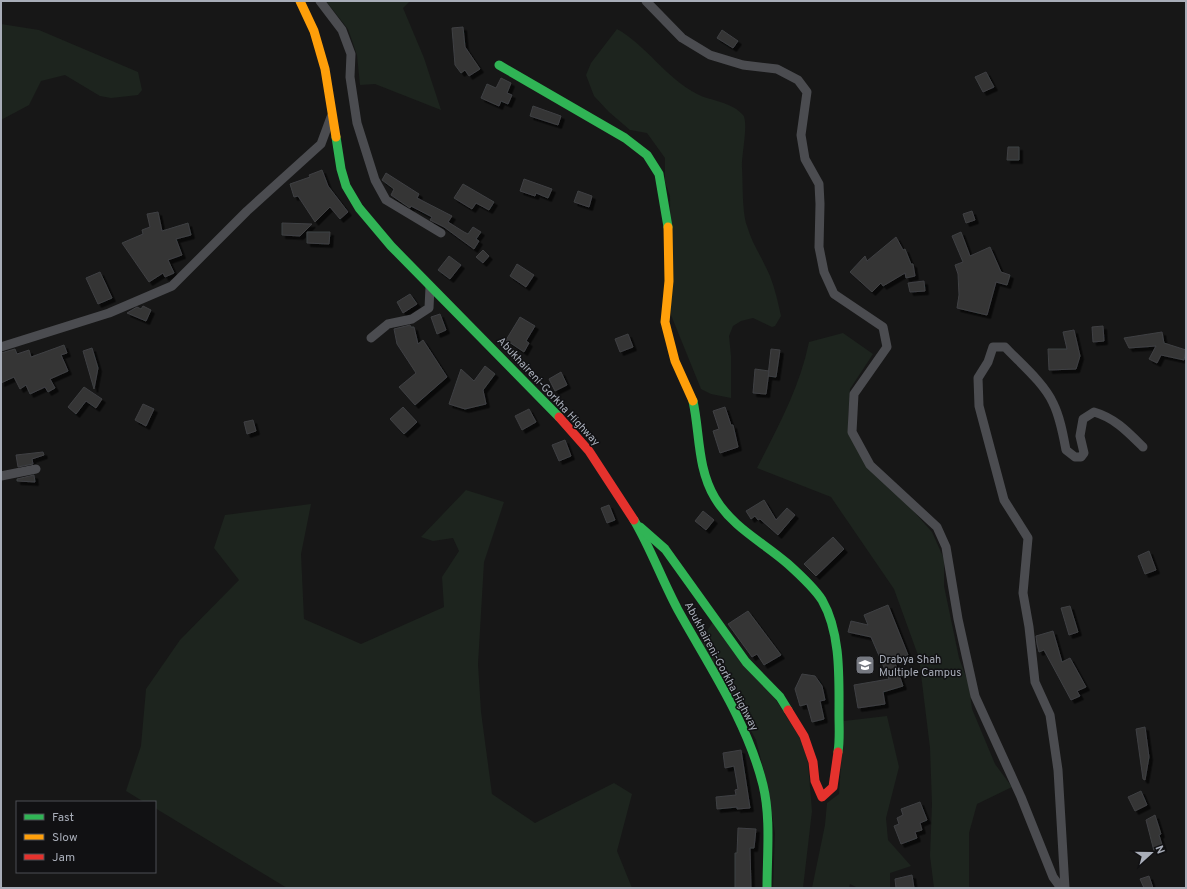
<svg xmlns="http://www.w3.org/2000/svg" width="1187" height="889" viewBox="0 0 1187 889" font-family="Overpass,sans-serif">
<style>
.green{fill:#1d241e}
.building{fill:#353536;stroke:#3f4043;filter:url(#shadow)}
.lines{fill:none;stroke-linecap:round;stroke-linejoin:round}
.street{stroke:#4b4c50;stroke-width:9}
.fast{stroke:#30b455;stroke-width:9}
.slow{stroke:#ff9f0a;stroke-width:9}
.jam{stroke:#e5322d;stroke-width:9}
.labels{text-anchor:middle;stroke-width:3;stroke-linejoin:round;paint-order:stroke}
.street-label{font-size:11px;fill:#a8adb8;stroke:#111113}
.poi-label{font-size:11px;fill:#a8adb8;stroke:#111113;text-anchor:start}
</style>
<defs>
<filter id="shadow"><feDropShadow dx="3.5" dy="3.5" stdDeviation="0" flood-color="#0009"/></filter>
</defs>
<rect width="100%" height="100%" fill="#171717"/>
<g class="green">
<path d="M326 1H410L403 8 424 58 441 110 375 84 360 85 357 55 348 29Z"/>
<path d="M1 24 39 30 138 72 142 90 138 95 111 98 100 96 65 75 41 81 29 105 1 120Z"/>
<path d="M617 29C647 46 666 78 697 94 711 101 732 102 743 115 749 122 741 157 742 168 743 184 742 212 747 226 752 244 763 259 770 276 775 289 778 302 781 316L775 326 772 327 753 318 741 321 733 326 729 336 731 356V398L711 394 701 389 671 315 670 196 665 182V158L647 133 630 130 609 112 594 96 586 75 591 63Z"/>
<path d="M843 333 873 354 850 389 848 420 860 451 932 532 944 559V586L959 658 969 685 972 709 995 764 1012 787 977 804 969 833V888H934L930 856 932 804 930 748 919 658 894 589 831 497 757 468C778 427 800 387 809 342Z"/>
<path d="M466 490 504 502 484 562 478 664 481 712 492 794 535 823 614 783 632 794 617 851 632 888H287L155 808V802H144L126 791 141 746 146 689 180 640 239 580 214 548 225 515 311 504 301 554 304 619 361 644 444 607 442 577 459 551 453 538 433 541 421 537Z"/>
<path d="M713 622 776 700 802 741 808 763 812 811 803 888H773L775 833 767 783 756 740 724 681 698 644Z"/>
<path d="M887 716 899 767 886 818 888 840 911 866 890 873V888H858L850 884 849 888H812L825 825 827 803 839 794 844 721Z"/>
</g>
<g class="building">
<path d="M463 27 465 47 480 69 469 76 465 70 461 73 455 65 452 28Z"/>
<path d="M722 30 738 41 733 48 717 38Z"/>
<path d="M986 72 994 87 983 92 975 77Z"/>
<path d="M501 78 511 83 507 93 512 95 508 104 501 101 499 106 481 98 487 84 496 88Z"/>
<path d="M533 106 561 116 558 125 530 116Z"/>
<path d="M1008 147H1019V160H1007Z"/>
<path d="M322 170 328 186 348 212 340 219 330 207 315 222 298 196 294 197 290 184 310 177 309 175Z"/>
<path d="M386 173 419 194 417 198 452 216 448 222 464 232 468 234 473 227 481 232 476 239 479 241 474 249 444 227 430 220 432 217 411 206 410 208 391 195 394 189 382 180Z"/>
<path d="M524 179 552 189 548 198 536 193 535 196 520 191Z"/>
<path d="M463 184 494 202 489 210 476 203 472 209 454 198Z"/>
<path d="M578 191 592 196 589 207 574 202Z"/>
<path d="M972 211 975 220 966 223 963 214Z"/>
<path d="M158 212 162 231 188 223 191 235 176 239 182 255 168 260 174 273 165 277 163 273 149 282 122 243 143 234 142 230 150 227 147 214Z"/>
<path d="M282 223 312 224 300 236 282 235Z"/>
<path d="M307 232H330L329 244 307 243Z"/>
<path d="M961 232 970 256 990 247 1001 272 1010 275 1007 285 996 282 987 315 957 308 959 295 958 274 955 265 963 262 952 236Z"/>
<path d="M896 237 903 250 905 249 911 264H913L915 276 906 278 905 273 883 286 881 283 872 292 850 272 865 256 867 261Z"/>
<path d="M483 250 489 256 483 263 476 257Z"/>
<path d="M449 256 461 265 450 279 438 270Z"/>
<path d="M517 264 534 275 526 287 510 276Z"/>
<path d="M100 272 112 298 98 304 86 278Z"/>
<path d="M924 281 925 291 910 292 908 283Z"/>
<path d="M410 294 417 304 403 313 397 302Z"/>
<path d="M143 306 151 310 146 321 127 313 137 307 141 309Z"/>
<path d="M440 314 446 330 437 334 431 317Z"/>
<path d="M520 317 535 326 526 341 529 343 524 352 506 340Z"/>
<path d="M410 325 411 327H414L418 344 423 340 447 377 415 405 399 387 416 373 397 344 394 329Z"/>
<path d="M1103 326 1104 341 1093 342 1092 327Z"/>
<path d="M1074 330 1080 356 1076 369 1049 370 1048 349H1067L1063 332Z"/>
<path d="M1162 332 1164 343 1186 350 1184 360 1161 355 1157 363 1149 359 1156 346 1129 348 1124 338Z"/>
<path d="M628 334 633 347 620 352 615 339Z"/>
<path d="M64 345 67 353 61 355 68 371 50 379 55 388 48 392 45 387 30 394 26 385 20 389 14 377 1 383V353L15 349 17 354 29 350 31 357Z"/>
<path d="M92 348 98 368 94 389 83 351Z"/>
<path d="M771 349 780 350 776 377 768 376Z"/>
<path d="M485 366 495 374 483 390 486 404 465 409 449 404 461 369 474 381Z"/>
<path d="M755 369 769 371 766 394 753 393Z"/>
<path d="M561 372 567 385 555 391 549 379Z"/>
<path d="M84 387 102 399 96 408 86 401 76 414 68 407Z"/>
<path d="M143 404 154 409 146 426 135 420Z"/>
<path d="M403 407 417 422 404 434 390 419Z"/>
<path d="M725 407 731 425H733L738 447 720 453 713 431 719 429 713 411Z"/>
<path d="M529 409 536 422 522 430 515 416Z"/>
<path d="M253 420 256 431 247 434 244 422Z"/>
<path d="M565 440 571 456 559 461 552 445Z"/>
<path d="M43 452 44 455 32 459 33 464 18 467 16 455Z"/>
<path d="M34 475 35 482 17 481V479Z"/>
<path d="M764 500 776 520 787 508 795 515 778 535 760 519 758 520 755 516 751 519 746 511Z"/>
<path d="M609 505 615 520 607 523 601 508Z"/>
<path d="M703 511 714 520 706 530 695 521Z"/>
<path d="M833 537 844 549 816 576 804 564Z"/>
<path d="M1149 551 1156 570 1145 574 1138 556Z"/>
<path d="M888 605 908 655 894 660 903 686 883 692 885 704 858 708 854 685 889 679 871 637 848 632 851 621 868 625 864 615Z"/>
<path d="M1070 606 1078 632 1069 635 1061 608Z"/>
<path d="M748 611 781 655 764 665 757 654 752 657 728 624Z"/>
<path d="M1053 631 1062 662 1070 658 1086 687 1077 691 1080 696 1071 700 1044 650 1039 652 1037 644 1036 636Z"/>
<path d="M802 674 815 676 822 686 825 700 820 701 824 719 812 722 807 704 800 706 795 689Z"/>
<path d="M1145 727 1149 757 1145 780 1143 779 1136 729Z"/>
<path d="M741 750 750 808 737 809V807L717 809 716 797 736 795 735 790 738 789 734 766 725 768 723 753Z"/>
<path d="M1141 791 1147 805 1135 811 1128 797Z"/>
<path d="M920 802 927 820 920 823 922 830 915 832 917 838 901 844 894 826 899 824 897 818 903 815 901 809Z"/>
<path d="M1155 815 1161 834 1159 835 1163 848 1154 851 1146 820Z"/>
<path d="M738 828 756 829 754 848H750L751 888H735V853H737Z"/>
<path d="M912 875 914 888H896L895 879Z"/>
<path d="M1149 876 1153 888H1144L1140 879Z"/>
</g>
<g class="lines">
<g class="street">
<path d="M320 1 342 30 351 54 350 77 357 123 375 180 386 200 441 233"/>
<path d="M646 1 682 38 710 55 743 65 777 69 798 80 807 92 801 135 805 159 819 184 820 204 819 247 824 272 834 294 883 327 887 347 854 394 852 432 870 465 937 527 946 547 958 619 975 696 1021 797 1053 877 1061 888"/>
<path d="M371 338 388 324 412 319 429 308 430 287"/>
<path d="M1 347 109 313 172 286 247 211 321 144 331 117"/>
<path d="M1 476 36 469"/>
<path d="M1065 888 1058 770 1050 715 1035 682 1029 627 1023 593 1028 538 1004 500 979 406 978 378 988 362 993 347H1005C1020 363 1044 383 1053 403 1060 417 1063 434 1066 450L1075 457H1081L1084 453 1080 436 1083 419 1094 412C1115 418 1128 432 1143 447"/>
</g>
<g class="fast">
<path d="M499 65 625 138 647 155 659 174 668 227"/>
<path d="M336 137 341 169 346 186 359 208 391 246 559 417"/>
<path d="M693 401C700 433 697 468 715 498 733 528 763 542 788 564 798 573 815 589 822 600 841 633 839 678 839 715 839 727 840 740 838 752"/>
<path d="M634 520C651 549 662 580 678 610 709 666 747 721 763 785 771 818 767 854 767 888"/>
<path d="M640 527 665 549 746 662 780 697 788 710"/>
</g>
<g class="slow">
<path d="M300 1 314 31 325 69 336 137"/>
<path d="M668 227 669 281 665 322 675 361 693 401"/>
</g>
<g class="jam">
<path d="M559 417 589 451 634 520"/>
<path d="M788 710 804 736 813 762 815 781 822 797 833 787 838 752"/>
</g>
</g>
<defs>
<symbol id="school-square" viewBox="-11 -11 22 22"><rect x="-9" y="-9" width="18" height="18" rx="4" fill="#757880" stroke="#111113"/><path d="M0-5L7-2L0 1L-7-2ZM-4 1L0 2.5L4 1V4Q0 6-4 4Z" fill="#fff"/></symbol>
</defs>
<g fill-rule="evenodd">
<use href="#school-square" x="854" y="654" width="22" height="22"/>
</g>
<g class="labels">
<g class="street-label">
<text transform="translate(549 391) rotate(47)" y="4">Abukhaireni-Gorkha Highway</text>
<text transform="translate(722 666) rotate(62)" y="4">Abukhaireni-Gorkha Highway</text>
</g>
<g class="poi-label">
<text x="879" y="663">Drabya Shah<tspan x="879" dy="13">Multiple Campus</tspan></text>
</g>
</g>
<rect width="1187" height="889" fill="none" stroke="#a8adb8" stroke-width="4"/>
<rect x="16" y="801" width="140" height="72" fill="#111113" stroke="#4d4f55"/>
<rect x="24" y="814" width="20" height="6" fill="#30b455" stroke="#4d4f55"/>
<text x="52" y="821" font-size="12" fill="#a8adb8">Fast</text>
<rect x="24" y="834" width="20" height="6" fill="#ff9f0a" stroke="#4d4f55"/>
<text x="52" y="841" font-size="12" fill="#a8adb8">Slow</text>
<rect x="24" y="854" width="20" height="6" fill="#e5322d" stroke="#4d4f55"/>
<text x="52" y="861" font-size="12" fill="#a8adb8">Jam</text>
<g transform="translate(1151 853) rotate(69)" stroke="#111113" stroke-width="3" paint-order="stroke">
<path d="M0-3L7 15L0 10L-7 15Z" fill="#a8adb8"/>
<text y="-6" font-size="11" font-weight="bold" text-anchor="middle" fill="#a8adb8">N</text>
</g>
</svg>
